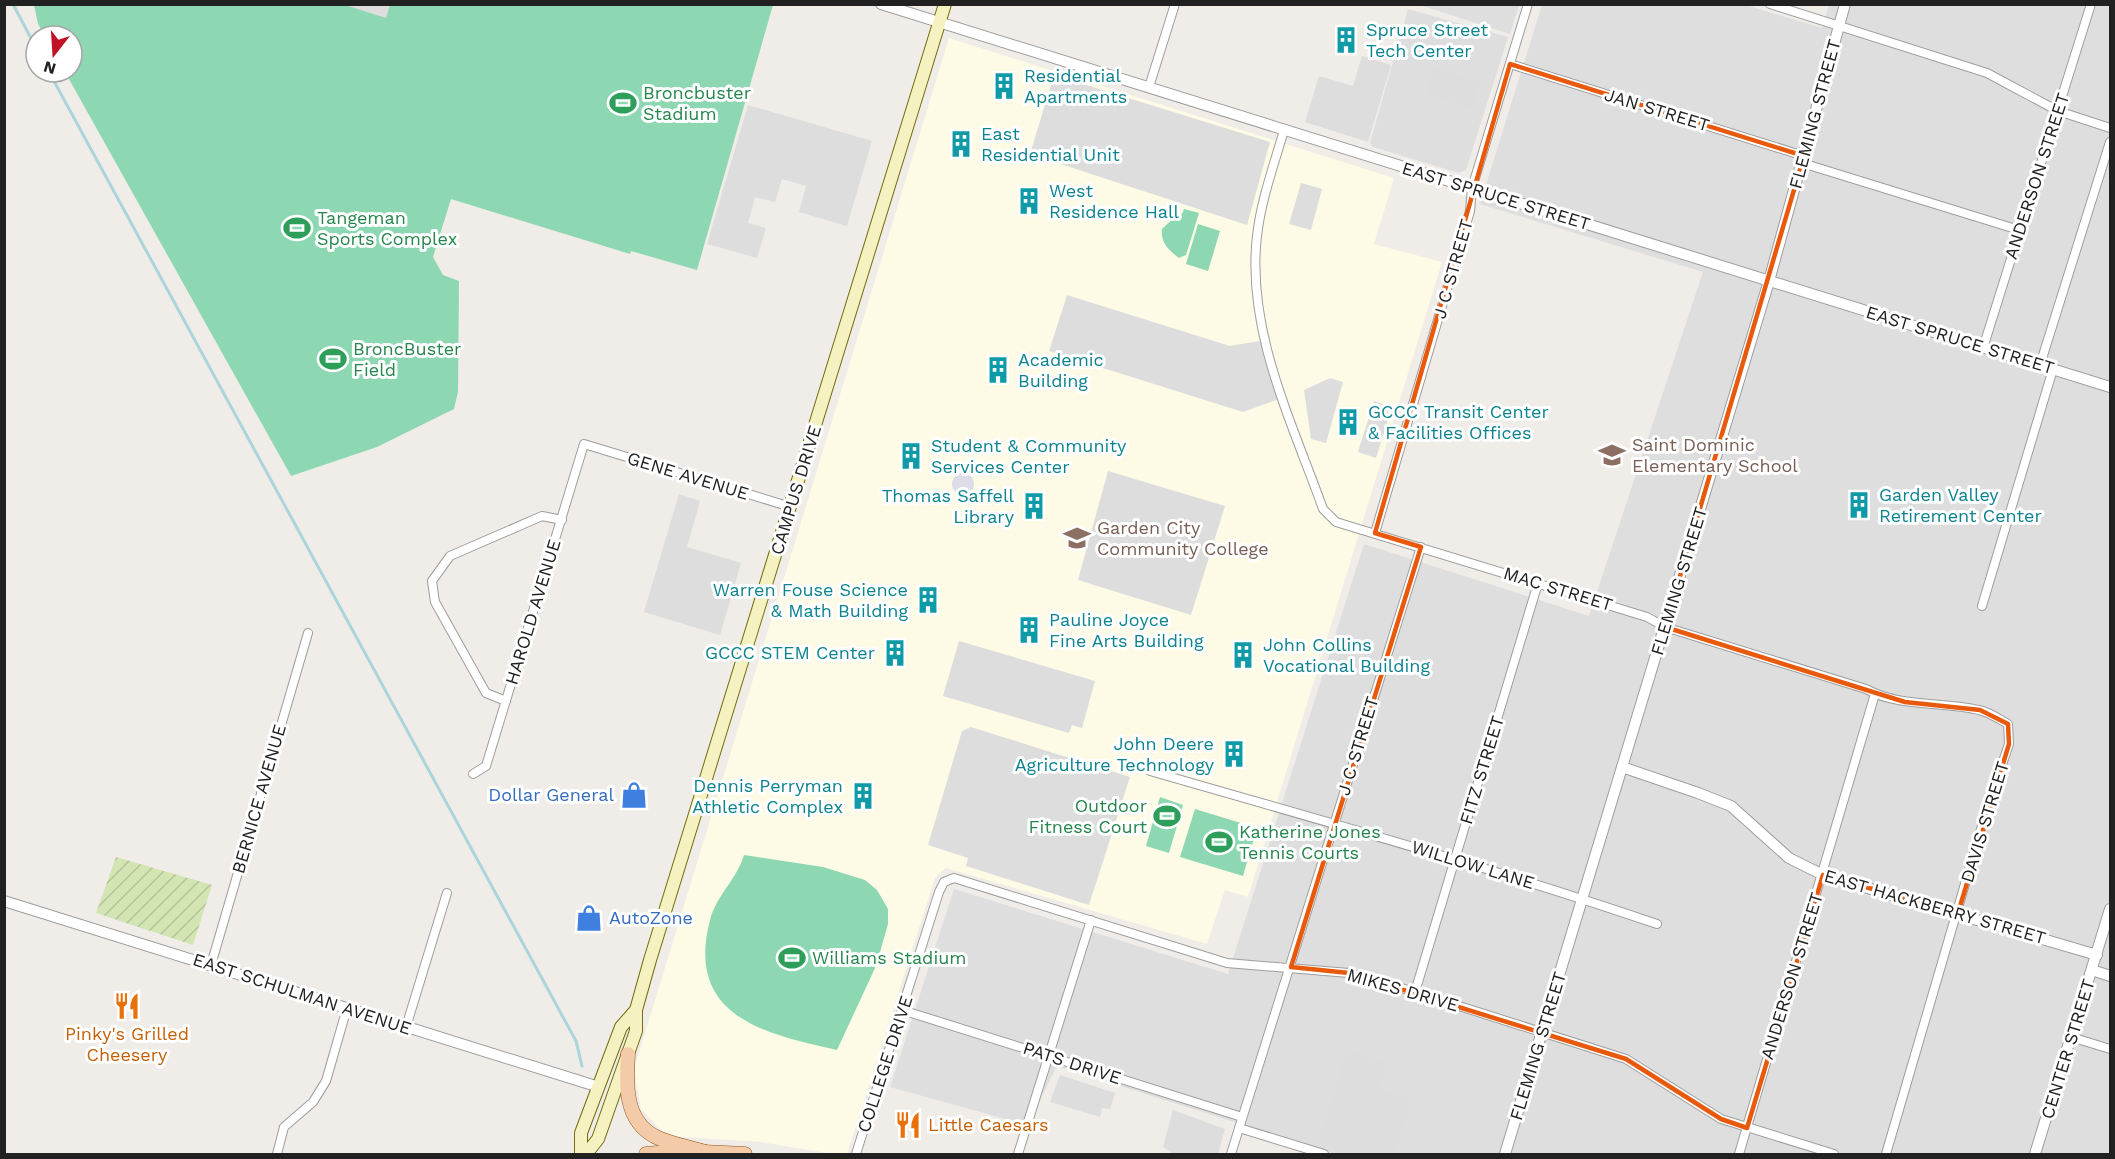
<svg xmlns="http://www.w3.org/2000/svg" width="2115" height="1159" viewBox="0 0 2115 1159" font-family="'Work Sans',sans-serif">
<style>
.residential{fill:#dfdede}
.education{fill:#fdfae5}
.garden{fill:url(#garden-furrows)}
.pitch{fill:#8dd8b2}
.parking{fill:#ddd}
.plaza{fill:#dcdde6}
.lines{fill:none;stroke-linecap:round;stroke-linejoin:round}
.stream{stroke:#acd5da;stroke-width:3}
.minor-casing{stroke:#9e9e9e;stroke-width:10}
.tertiary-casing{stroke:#9e9e9e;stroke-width:12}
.secondary-casing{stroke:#716f0f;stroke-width:14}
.primary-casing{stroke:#90550d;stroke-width:15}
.minor{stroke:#fff;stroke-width:8}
.tertiary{stroke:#fff;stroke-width:10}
.secondary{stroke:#f5f1c1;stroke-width:12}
.primary{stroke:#f4cba9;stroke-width:14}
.marked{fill:none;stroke:#e8590c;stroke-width:4.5;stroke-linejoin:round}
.labels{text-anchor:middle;stroke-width:6;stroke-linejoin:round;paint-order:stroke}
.culture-label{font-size:18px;fill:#0d838f;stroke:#fff;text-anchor:start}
.leisure-label{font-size:18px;fill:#27864d;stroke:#fff;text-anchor:start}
.street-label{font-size:18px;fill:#212121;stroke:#fff}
.education-label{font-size:18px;fill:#785e54;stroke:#fff;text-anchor:start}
.shop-label{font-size:18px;fill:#366cbe;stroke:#fff;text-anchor:end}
.food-label{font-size:18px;fill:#c56008;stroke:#fff}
</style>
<defs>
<pattern id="garden-furrows" width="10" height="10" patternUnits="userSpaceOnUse" patternTransform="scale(1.5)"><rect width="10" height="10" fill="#d2e5b3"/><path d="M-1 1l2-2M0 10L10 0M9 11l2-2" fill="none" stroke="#b4c49a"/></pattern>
</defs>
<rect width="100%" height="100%" fill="#f0ece8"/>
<g class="residential">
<path d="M1420 5 1519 4V5L1510 34Z"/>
<path d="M1542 5H1745L1822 28 1829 5H2110V1154H1335L1057 1066 1027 1125 890 1087 954 889 1228 974 1364 544 1589 616 1703 272 1480 204Z"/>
<path d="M1408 9 1508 37 1466 170 1459 173 1373 147 1370 143Z"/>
</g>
<path class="education" d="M949 38 1394 178 1374 244 1442 262 1248 897 1225 890 1207 944 946 868 935 878 847 1154H833L761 1142 681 1137 664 1133 641 1109 634 1069Z"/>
<path class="garden" d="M116 857 212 885 193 945 96 913Z"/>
<g class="pitch">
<path d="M34 5H773L697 270 631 251 630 254 451 199 433 257 443 275 459 281 458 392 454 409 377 447 291 476 65 72H72V36H45L38 24Z"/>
<path d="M1184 209 1199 213 1186 255 1179 258C1169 251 1160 242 1162 229L1177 215 1182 214Z"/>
<path d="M1198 224 1220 231 1208 271 1186 264Z"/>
<path d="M1160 797 1183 805 1169 853 1146 846Z"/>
<path d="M1195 809 1257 828 1243 876 1180 857Z"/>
<path d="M744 855 823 867 865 880 877 890 888 909V924L876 966 837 1050C764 1034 685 1016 710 920 716 896 737 879 744 855Z"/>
</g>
<g class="parking">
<path d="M345 5H390L386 18Z"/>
<path d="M1362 56 1391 65 1368 142 1305 122 1319 76 1353 86Z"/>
<path d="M1433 68 1480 82 1473 108 1426 94Z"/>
<path d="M1054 75 1270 142 1247 225 1030 154Z"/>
<path d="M748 105 872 141 847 226 799 212 806 186 782 179 775 202 755 197 748 223 766 228 757 258 707 244Z"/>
<path d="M1301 183 1322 189 1311 230 1289 224Z"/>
<path d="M1067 295 1230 346 1265 340 1282 398 1243 412 1049 351Z"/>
<path d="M1330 378 1343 382 1326 443 1311 439 1304 390Z"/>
<path d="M1374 401 1392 407 1376 458 1358 452Z"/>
<path d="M1108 471 1225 506 1191 615 1078 580Z"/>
<path d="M679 494 700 501 687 547 741 563 720 635 644 612Z"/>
<path d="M959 641 1095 681 1082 728 1072 725 1069 733 943 696Z"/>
<path d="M971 727 1130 777 1089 905 966 866 968 858 928 845 962 731Z"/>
<path d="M1348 1050 1386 1063 1379 1088 1412 1100 1395 1154H1352L1318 1144Z"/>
<path d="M1060 1075 1115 1093 1110 1109 1102 1108 1100 1117 1050 1102Z"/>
<path d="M1173 1110 1225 1129 1218 1154H1171V1152L1163 1147Z"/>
</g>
<circle class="plaza" cx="963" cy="484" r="11"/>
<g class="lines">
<g class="stream">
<path d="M13 4 36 48"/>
<path d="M49 72 576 1041 582 1066"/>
</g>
<defs>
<g id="minor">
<path d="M1770 4 1987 73 2058 111 2110 128"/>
<path d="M1510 64 1804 156"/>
<path d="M1149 87 1175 4"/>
<path d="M1284 130C1274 165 1261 200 1257 236 1246 330 1292 422 1323 509L1336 522 1647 617 1665 627 1866 689C1901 708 1941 701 1979 710 1989 712 1999 719 2008 724L2009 744 1986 812 1886 1154"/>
<path d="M1802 163 2019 230"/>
<path d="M1983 348 2091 4"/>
<path d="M2040 365 2110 142"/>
<path d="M1375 533 1470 211 1472 188 1528 4"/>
<path d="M1982 606 2053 369"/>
<path d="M506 701 486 693 435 602 432 581 450 556 542 516 562 520"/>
<path d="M1150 771C1320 820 1490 867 1657 924"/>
<path d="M473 774 486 766 584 444 791 507"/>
<path d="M211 965 308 633"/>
<path d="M1415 992 1538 583"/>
<path d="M902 1010 1242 1117"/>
<path d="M406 1027 447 893"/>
<path d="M2071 1037 2110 1049"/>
<path d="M1239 1128 1324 1154"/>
<path d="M277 1154 284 1127 313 1102 326 1081 347 1008"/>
<path d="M856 1154 939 892 944 882 954 878 1227 963 1349 973 1415 992 1626 1059 1721 1119 1834 1154"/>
<path d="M1018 1154 1091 920"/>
<path d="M1231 1154 1421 547"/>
<path d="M1739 1154 1875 694"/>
</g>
<g id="tertiary">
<path d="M881 4 2110 387"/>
<path d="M1622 767 1698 793 1731 806 1789 858 1823 875 2097 955"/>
<path d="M4 901 599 1087"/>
<path d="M2092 970 2110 976"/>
<path d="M1505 1154 1769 281 1845 4"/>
<path d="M2035 1154 2110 909"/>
</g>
<g id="secondary">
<path d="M581 1154V1133L621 1027 636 1010"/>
<path d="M586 1154 598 1139 636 1031V1010L650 960 945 4"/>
</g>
<g id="primary">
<path d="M628 1054C626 1084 624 1121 656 1137 671 1144 689 1147 705 1152"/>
<path d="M646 1154 682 1151 745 1154"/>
</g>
</defs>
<use href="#minor" class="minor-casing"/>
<use href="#tertiary" class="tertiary-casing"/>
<use href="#secondary" class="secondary-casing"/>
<use href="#primary" class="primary-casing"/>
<use href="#minor" class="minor"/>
<use href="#tertiary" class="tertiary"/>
<use href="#secondary" class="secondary"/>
<use href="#primary" class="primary"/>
</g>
<path class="marked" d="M1510 64 1804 156 1665 627 1905 702 1980 710 2008 724 2009 744 1958 913 1823 875 1747 1128 1721 1119 1626 1059 1349 973 1291 967 1421 547 1375 533Z"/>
<defs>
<symbol id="building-bare" viewBox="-9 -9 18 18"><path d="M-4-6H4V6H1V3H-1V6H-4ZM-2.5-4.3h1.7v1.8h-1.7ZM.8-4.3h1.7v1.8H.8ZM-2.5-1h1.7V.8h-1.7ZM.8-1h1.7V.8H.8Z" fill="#0f9aa8" stroke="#fff" stroke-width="2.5" paint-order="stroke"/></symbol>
<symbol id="stadium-bare" viewBox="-9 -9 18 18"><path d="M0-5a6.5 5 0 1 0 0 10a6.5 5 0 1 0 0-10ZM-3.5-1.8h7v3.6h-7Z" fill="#2e9e5b" stroke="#fff" stroke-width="2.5" paint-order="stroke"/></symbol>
<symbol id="school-bare" viewBox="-9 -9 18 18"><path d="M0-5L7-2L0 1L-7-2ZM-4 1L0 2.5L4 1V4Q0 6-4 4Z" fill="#8d6e63" stroke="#fff" stroke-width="2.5" paint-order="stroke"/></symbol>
<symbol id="university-bare" viewBox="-9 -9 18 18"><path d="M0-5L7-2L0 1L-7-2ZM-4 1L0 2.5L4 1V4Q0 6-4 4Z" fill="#8d6e63" stroke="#fff" stroke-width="2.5" paint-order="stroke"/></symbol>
<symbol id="shop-bare" viewBox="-9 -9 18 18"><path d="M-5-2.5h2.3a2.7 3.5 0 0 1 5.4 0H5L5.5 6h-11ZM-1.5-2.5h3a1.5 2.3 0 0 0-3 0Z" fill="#3f7fe0" stroke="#fff" stroke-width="2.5" paint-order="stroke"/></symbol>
<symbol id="restaurant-bare" viewBox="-9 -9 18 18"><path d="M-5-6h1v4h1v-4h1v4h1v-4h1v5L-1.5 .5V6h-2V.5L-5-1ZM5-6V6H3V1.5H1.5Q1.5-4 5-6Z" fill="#e8710a" stroke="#fff" stroke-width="2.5" paint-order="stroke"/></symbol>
</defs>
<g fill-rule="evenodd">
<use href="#building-bare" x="1327" y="21" width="38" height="38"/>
<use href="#building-bare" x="985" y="67" width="38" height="38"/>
<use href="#stadium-bare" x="604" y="84" width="38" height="38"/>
<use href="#building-bare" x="942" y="125" width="38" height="38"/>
<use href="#building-bare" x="1010" y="182" width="38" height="38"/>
<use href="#stadium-bare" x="278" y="209" width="38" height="38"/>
<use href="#stadium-bare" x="314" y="340" width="38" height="38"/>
<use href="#building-bare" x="979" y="351" width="38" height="38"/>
<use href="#building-bare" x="1329" y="403" width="38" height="38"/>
<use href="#school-bare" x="1593" y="436" width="38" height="38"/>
<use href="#building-bare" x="892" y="437" width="38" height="38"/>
<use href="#building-bare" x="1840" y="486" width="38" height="38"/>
<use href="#building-bare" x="1015" y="487" width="38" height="38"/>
<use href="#university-bare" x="1058" y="519" width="38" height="38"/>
<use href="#building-bare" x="909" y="581" width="38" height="38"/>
<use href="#building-bare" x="1010" y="611" width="38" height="38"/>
<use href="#building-bare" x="876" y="634" width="38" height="38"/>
<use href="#building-bare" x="1224" y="636" width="38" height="38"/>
<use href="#building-bare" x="1215" y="735" width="38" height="38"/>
<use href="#shop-bare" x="615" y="776" width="38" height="38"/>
<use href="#building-bare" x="844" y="777" width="38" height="38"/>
<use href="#stadium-bare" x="1148" y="797" width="38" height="38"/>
<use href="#stadium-bare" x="1200" y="823" width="38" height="38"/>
<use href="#shop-bare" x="570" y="899" width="38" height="38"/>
<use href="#stadium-bare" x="773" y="939" width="38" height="38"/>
<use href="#restaurant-bare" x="108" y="987" width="38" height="38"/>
<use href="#restaurant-bare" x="889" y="1106" width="38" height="38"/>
</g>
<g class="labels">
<g class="culture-label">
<text x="1366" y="36">Spruce Street<tspan x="1366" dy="21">Tech Center</tspan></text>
<text x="1024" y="82">Residential<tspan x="1024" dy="21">Apartments</tspan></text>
<text x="981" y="140">East<tspan x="981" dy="21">Residential Unit</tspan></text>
<text x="1049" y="197">West<tspan x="1049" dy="21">Residence Hall</tspan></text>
<text x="1018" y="366">Academic<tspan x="1018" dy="21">Building</tspan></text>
<text x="1368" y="418">GCCC Transit Center<tspan x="1368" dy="21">&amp; Facilities Offices</tspan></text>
<text x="931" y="452">Student &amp; Community<tspan x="931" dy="21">Services Center</tspan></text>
<text x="1879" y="501">Garden Valley<tspan x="1879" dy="21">Retirement Center</tspan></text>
<text x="1014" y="502" text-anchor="end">Thomas Saffell<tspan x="1014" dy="21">Library</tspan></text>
<text x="908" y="596" text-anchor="end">Warren Fouse Science<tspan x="908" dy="21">&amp; Math Building</tspan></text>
<text x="1049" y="626">Pauline Joyce<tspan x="1049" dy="21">Fine Arts Building</tspan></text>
<text x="1263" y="651">John Collins<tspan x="1263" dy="21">Vocational Building</tspan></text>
<text x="875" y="659" text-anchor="end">GCCC STEM Center</text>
<text x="1214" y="750" text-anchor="end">John Deere<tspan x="1214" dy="21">Agriculture Technology</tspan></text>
<text x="843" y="792" text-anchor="end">Dennis Perryman<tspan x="843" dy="21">Athletic Complex</tspan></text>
</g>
<g class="leisure-label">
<text x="643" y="99">Broncbuster<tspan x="643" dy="21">Stadium</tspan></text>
<text x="317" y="224">Tangeman<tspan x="317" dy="21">Sports Complex</tspan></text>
<text x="353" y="355">BroncBuster<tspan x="353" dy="21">Field</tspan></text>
<text x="1147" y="812" text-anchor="end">Outdoor<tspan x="1147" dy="21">Fitness Court</tspan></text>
<text x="1239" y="838">Katherine Jones<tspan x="1239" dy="21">Tennis Courts</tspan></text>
<text x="812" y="964">Williams Stadium</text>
</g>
<g class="street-label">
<text transform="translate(1657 110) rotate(17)" y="6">JAN STREET</text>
<text transform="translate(1815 114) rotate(-75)" y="6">FLEMING STREET</text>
<text transform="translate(2037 176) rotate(-72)" y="6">ANDERSON STREET</text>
<text transform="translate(1496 196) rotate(17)" y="6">EAST SPRUCE STREET</text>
<text transform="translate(1453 269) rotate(-74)" y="6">J C STREET</text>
<text transform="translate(1960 340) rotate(17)" y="6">EAST SPRUCE STREET</text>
<text transform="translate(688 476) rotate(17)" y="6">GENE AVENUE</text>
<text transform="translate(796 490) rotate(-73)" y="6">CAMPUS DRIVE</text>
<text transform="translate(1679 581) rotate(-73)" y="6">FLEMING STREET</text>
<text transform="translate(1558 589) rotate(17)" y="6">MAC STREET</text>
<text transform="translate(533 612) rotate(-73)" y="6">HAROLD AVENUE</text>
<text transform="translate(1358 746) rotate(-73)" y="6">J C STREET</text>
<text transform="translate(1482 770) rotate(-73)" y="6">FITZ STREET</text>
<text transform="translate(259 799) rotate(-74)" y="6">BERNICE AVENUE</text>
<text transform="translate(1985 822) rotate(-73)" y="6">DAVIS STREET</text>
<text transform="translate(1473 865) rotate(17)" y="6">WILLOW LANE</text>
<text transform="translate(1935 907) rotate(16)" y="6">EAST HACKBERRY STREET</text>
<text transform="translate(1792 976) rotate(-73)" y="6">ANDERSON STREET</text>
<text transform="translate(1403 990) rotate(16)" y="6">MIKES DRIVE</text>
<text transform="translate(302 994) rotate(18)" y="6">EAST SCHULMAN AVENUE</text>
<text transform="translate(1538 1046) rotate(-73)" y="6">FLEMING STREET</text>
<text transform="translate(2068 1049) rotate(-73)" y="6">CENTER STREET</text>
<text transform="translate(1072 1063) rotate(18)" y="6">PATS DRIVE</text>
<text transform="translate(885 1064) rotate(-72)" y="6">COLLEGE DRIVE</text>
</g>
<g class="education-label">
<text x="1632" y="451">Saint Dominic<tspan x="1632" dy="21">Elementary School</tspan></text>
<text x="1097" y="534">Garden City<tspan x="1097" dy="21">Community College</tspan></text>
</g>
<g class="shop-label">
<text x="614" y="801">Dollar General</text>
<text x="609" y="924" text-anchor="start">AutoZone</text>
</g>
<g class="food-label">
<text x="127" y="1040">Pinky's Grilled<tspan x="127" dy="21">Cheesery</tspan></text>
<text x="928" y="1131" text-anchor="start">Little Caesars</text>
</g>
</g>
<rect width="2115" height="1159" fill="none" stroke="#212121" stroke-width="12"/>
<g transform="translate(54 54) rotate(197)"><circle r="28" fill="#ffffff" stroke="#a6a6a6" stroke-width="1.5"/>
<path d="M0-4.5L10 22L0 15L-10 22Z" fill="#c01126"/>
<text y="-9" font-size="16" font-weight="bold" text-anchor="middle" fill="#212121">N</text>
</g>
</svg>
